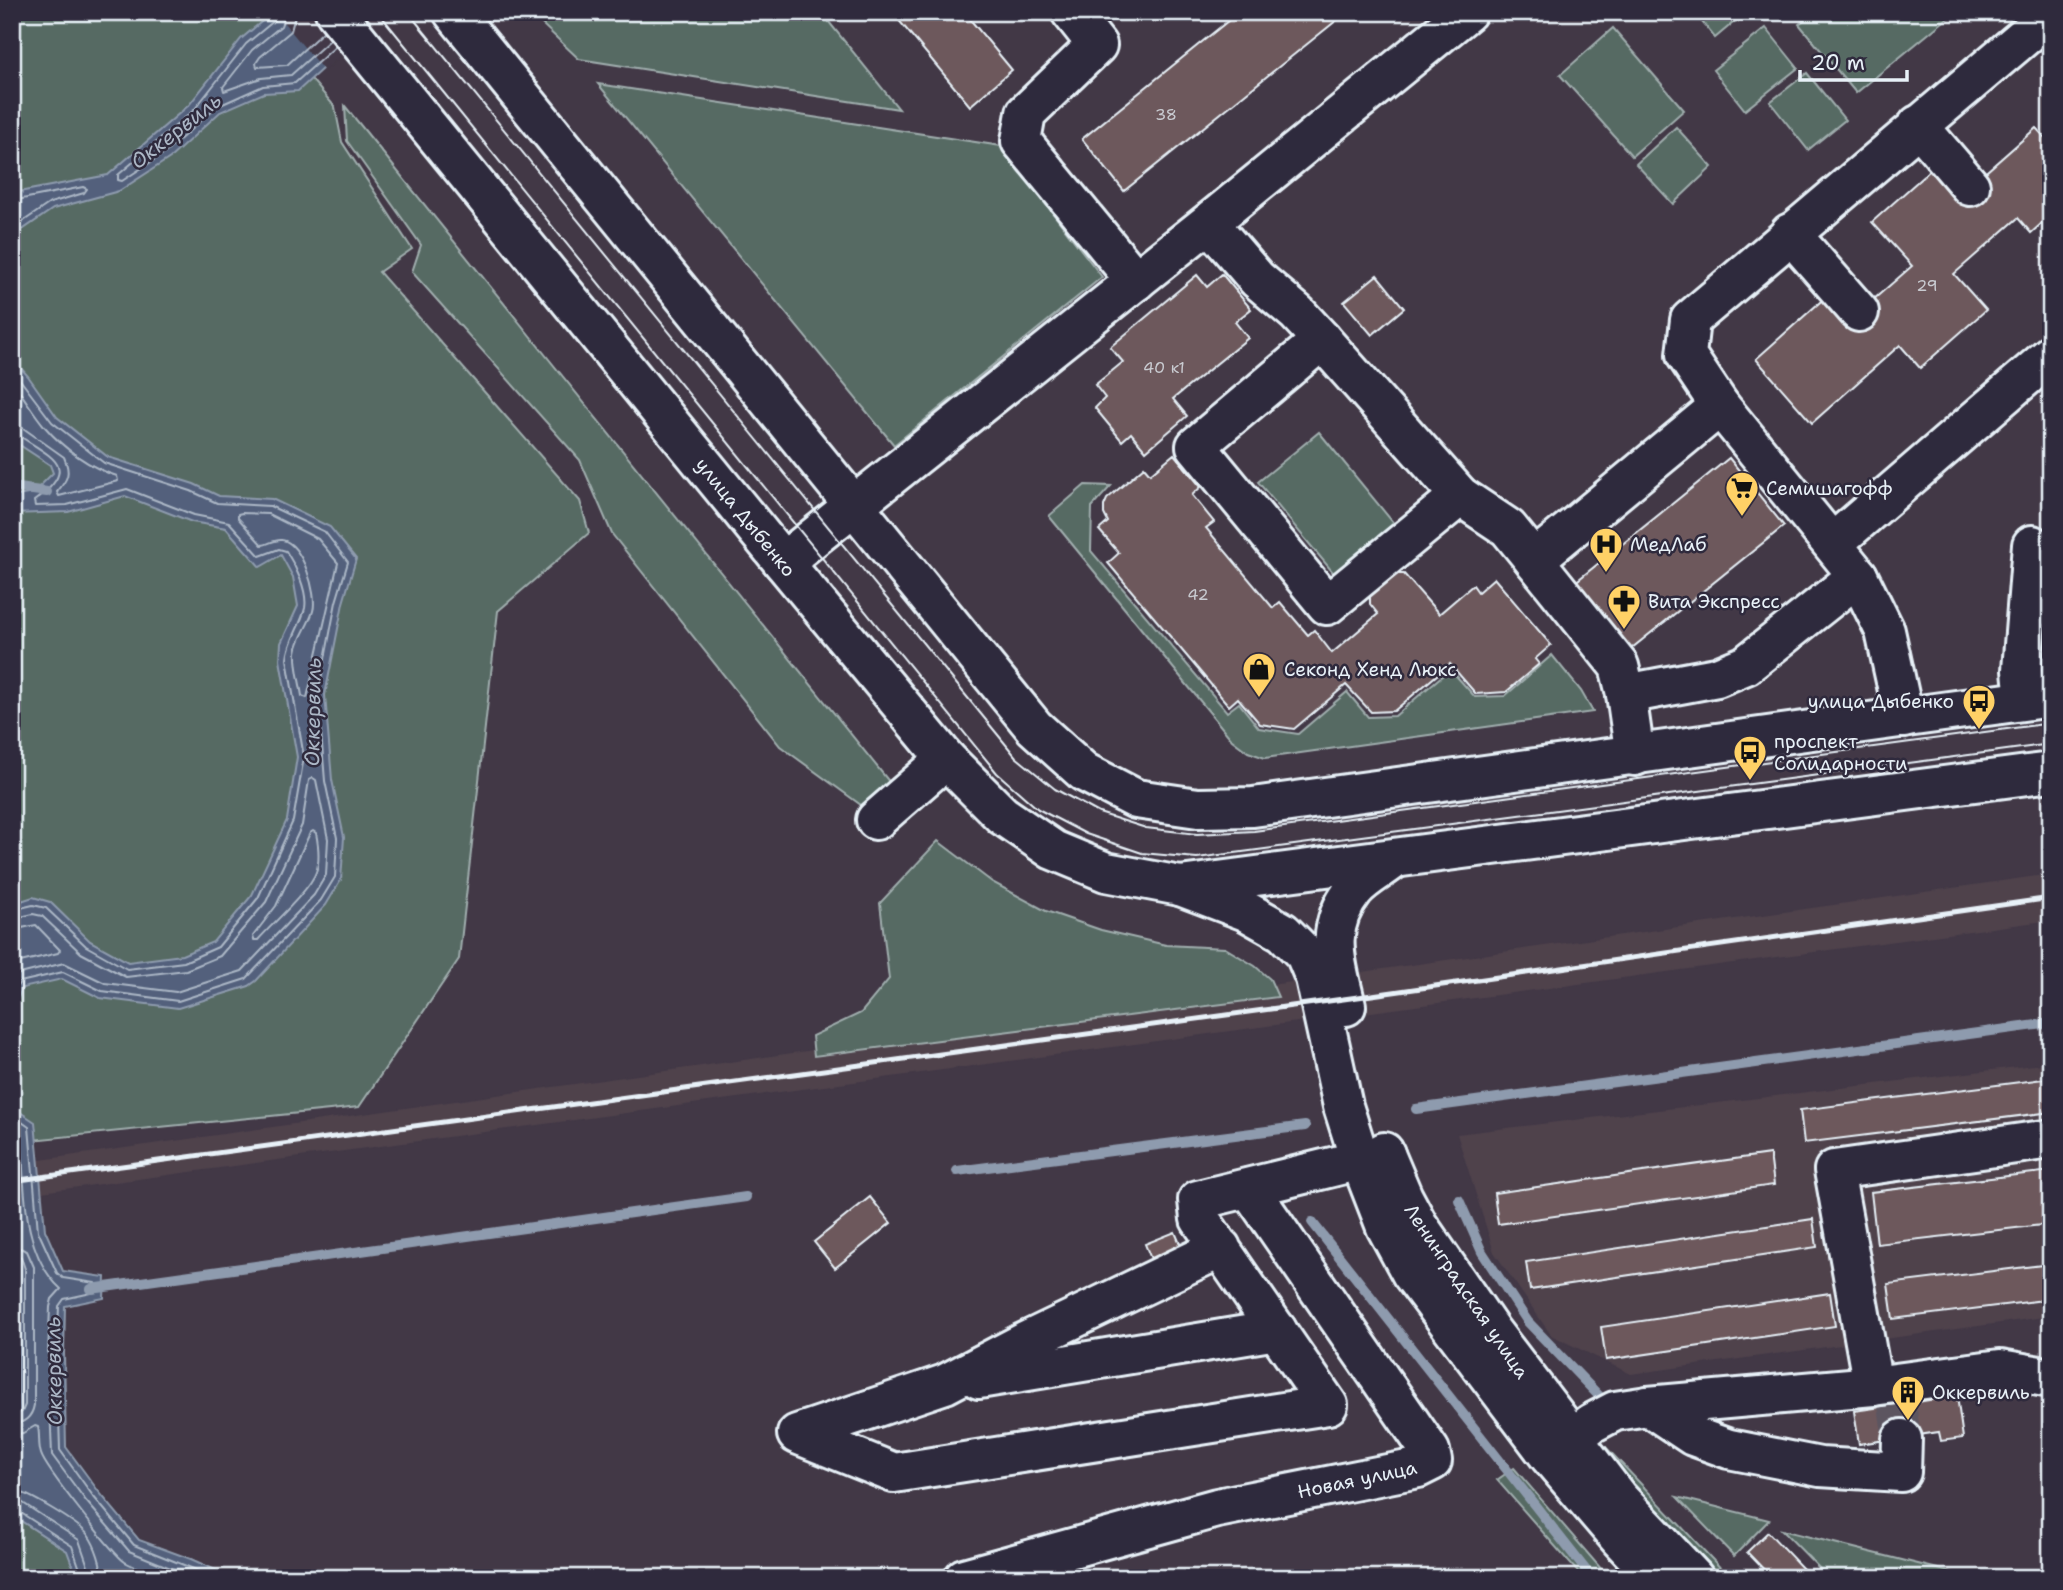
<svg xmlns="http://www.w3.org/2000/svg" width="2063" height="1590" viewBox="0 0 2063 1590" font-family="'Shantell Sans',sans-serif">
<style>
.built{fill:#4f424c}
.green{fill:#576a64;stroke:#a0aeae;stroke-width:2}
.water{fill:#52617c;stroke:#8e9bae;stroke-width:2}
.pier{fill:#423846}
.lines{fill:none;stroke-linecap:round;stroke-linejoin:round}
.shore{stroke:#acb7c6;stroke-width:2}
.stream{stroke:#8e9bae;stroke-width:10}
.building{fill:#6d595b;stroke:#e8f1f8;stroke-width:2}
.minor-tunnel{stroke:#5b5461;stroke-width:38;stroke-dasharray:38 19;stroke-linecap:butt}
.minor-casing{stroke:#e8f1f8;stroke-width:44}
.major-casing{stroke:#e8f1f8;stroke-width:44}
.minor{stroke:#2f2a3d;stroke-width:38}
.major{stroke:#2f2a3d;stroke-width:38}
.tram{stroke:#e8f1f8;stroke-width:2}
.rail{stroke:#e8f1f8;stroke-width:5}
.labels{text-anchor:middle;stroke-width:5;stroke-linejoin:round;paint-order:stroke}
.number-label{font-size:16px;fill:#c9cbd1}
.poi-label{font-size:19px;fill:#e8f1f8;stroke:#2f2a3d;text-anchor:start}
.street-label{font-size:19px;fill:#e8f1f8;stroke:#2f2a3d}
.water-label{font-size:21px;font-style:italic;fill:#acb7c6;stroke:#2f2a3d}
</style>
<rect width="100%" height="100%" fill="#423846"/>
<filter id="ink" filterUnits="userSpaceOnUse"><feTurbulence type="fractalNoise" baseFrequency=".0143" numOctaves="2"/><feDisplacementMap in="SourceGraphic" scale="14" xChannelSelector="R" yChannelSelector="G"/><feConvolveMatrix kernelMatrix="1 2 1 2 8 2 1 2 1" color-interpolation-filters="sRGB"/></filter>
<g filter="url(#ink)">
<g class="built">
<path d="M2051 874V920L12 1196V1164Z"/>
<path d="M2051 1063V1316L1631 1374 1551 1335 1494 1252 1457 1134Z"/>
</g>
<g class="green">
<path d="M18 12H254L335 107 342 142 412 249 379 272 580 501 589 533 498 611 459 959 359 1107 12 1142V16Z"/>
<path d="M523 12H821L899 109 579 59 541 23Z"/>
<path d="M1694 12H1746L1715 38Z"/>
<path d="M1813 12H1955L1856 93 1799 24Z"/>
<path d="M1613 28 1684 110 1632 156 1560 75Z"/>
<path d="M1766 28 1798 68 1745 110 1713 70Z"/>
<path d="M1807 73 1845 120 1808 150 1770 102Z"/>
<path d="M598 84 1001 146 1102 277 894 445Z"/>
<path d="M345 106 891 784 865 808 780 746 612 534 580 460 412 272 421 245 347 141Z"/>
<path d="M1676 127 1712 167 1673 204 1636 164Z"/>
<path d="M1319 432 1396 526 1336 576 1258 482Z"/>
<path d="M1085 485 1111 486 1092 507 1091 551 1227 712 1239 703 1259 728 1298 734 1347 692 1368 717 1395 716 1450 669 1475 697 1505 696 1552 655 1581 691 1593 712 1265 758 1248 752 1232 740 1049 516Z"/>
<path d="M938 841 992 882 1046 911 1101 930 1166 945 1225 948 1255 966 1270 979 1278 997 814 1056 812 1036 861 1013 889 979 880 903Z"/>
<path d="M1602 1443 1730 1578H1705L1599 1450Z"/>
<path d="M1514 1468 1609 1578H1583L1497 1480Z"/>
<path d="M1677 1497 1769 1520 1734 1556Z"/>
<path d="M12 1515 68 1551 77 1578H12Z"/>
<path d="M1782 1530 1974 1578H1829Z"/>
</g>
<g class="water">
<path d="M273 12H384L298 91 264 93 220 112 170 158 119 191 53 209 12 237V195L19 192 108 175 189 105 241 39Z"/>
<path d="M12 358 28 376 57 417 108 457 194 484 219 496 272 499 330 527 356 559 343 603 325 695 332 780 344 837 341 880 326 905 256 981 249 986 178 1008 100 998 62 979 22 988 12 1013V904L33 897 50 902 90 941 128 962 182 955 213 942 252 895 287 820 297 757 280 660 281 643 298 606 293 577 281 555 260 567 226 528 192 522 125 496 68 512 12 514V497L33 493 53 473 50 465 12 440Z"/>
<path d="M12 1100 14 1108 35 1122 45 1230 63 1271 105 1277 104 1298 65 1306 64 1354 66 1447 99 1492 139 1540 191 1559 233 1578H77L67 1551 12 1515V1410L18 1405V1270L12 1252Z"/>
</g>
<path class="pier" d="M275 12H388L324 71Z"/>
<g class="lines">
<g class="shore">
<path d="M277 12 275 20 246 44 194 110 118 175V180L122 181 166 152 216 107 263 86 295 83 336 46"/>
<path d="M286 12 281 26 252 50 223 87 224 91 261 78 291 75 330 40"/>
<path d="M296 12 291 31 260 57 256 63 257 67 287 65 324 31"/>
<path d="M12 201 83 187 87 189 84 193 50 203 12 229"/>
<path d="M12 369 52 422 104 463 191 491 217 503 270 506 325 532 348 562 336 602 318 695 325 781 337 838 335 877 321 900 246 979 178 1001 102 991 63 972 20 982 12 994"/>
<path d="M12 382C24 396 33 413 45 427 63 448 90 468 117 476L118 481 59 496 57 492C68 479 71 473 64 457L23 428 12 426"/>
<path d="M12 434 18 435C53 458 81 467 34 501L35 506 67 505 127 489 194 515 229 522 260 556 279 549 286 551C295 565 308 591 305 608 301 626 289 639 287 659L304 757 293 821 258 898 218 947 184 962 127 969 86 946 46 908 33 905 12 910"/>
<path d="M242 513 268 514 318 539 338 563 307 698 302 696C300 682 295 666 296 652 298 638 309 625 313 611 318 595 302 542 282 540 274 539 268 545 262 545L238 518V514Z"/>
<path d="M313 831 316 833C318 843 320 861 316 872 310 890 272 924 258 940H254L253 936 276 906 310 833Z"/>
<path d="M12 919 33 914 42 916 81 953 126 977 186 970 220 956 266 902 302 825 309 780 313 778 316 780 328 839 326 875 314 895 242 971 176 992 105 983 64 963 12 976"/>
<path d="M12 930 36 925 60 950 58 953 12 964"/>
<path d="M12 1115 29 1127 38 1231 57 1273 63 1278 95 1283 97 1286 96 1292 64 1299 59 1306 57 1354 60 1450 93 1496 134 1545 216 1578"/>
<path d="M12 1125 21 1132C25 1183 20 1252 61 1289L52 1299 50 1307 48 1354 52 1455 86 1501 129 1551 195 1578"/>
<path d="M12 1157 19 1231 17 1234 12 1235"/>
<path d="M12 1245 27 1251 34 1267V1405C32 1417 24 1424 12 1424"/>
<path d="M12 1254 21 1257 25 1269V1405L22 1412 12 1415"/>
<path d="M12 1435 23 1433 35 1426 38 1427C40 1436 38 1445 41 1454 45 1468 113 1554 125 1562 137 1569 153 1573 167 1578"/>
<path d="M12 1490C26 1491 80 1524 88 1535 96 1546 102 1565 102 1578"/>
<path d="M12 1501 23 1503 79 1540 92 1578"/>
<path d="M12 1510 18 1511 72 1546 83 1578"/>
</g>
<g class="stream">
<path d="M12 487 47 492"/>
<path d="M1416 1109 2051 1023"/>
<path d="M957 1171 1305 1126"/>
<path d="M1459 1200 1482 1252 1528 1322 1601 1398"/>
<path d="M1312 1222 1592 1578"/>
<path d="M91 1289 746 1197"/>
</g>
</g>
<g class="building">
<path d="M892 12H964L1012 70 970 106Z"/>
<path d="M1239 12H1347L1124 191 1082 139Z"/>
<path d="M2036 128 2051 144V215L2031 233 2018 218 1954 274 1986 310 1920 368 1900 345 1812 423 1756 359 1828 295 1850 320 1912 266 1872 222 1936 165 1962 193Z"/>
<path d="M1222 274 1251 309 1235 322 1248 338 1173 399 1187 416 1146 451 1131 433 1122 441 1095 408 1105 398 1095 385 1123 362 1110 347 1197 275 1207 287Z"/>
<path d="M1377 275 1404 308 1372 335 1344 302Z"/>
<path d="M1174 454 1201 487 1192 495 1214 522 1206 528 1273 608 1280 602 1308 635 1314 630 1332 653 1378 614 1370 604V596L1373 590 1392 576 1398 574H1404L1439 614 1473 585 1478 592 1494 578 1551 645 1535 659 1539 664 1506 692 1476 694 1450 664 1394 711 1371 712 1346 685 1294 729 1260 724 1238 698 1229 706 1108 563 1119 553 1099 530 1108 522 1104 514V506L1107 499 1144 467 1150 474Z"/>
<path d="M1729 458 1784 526 1627 652 1573 584Z"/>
<path d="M2051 1078V1112L1804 1143 1800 1110Z"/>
<path d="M1770 1154 1774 1185 1498 1224 1494 1193Z"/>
<path d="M2051 1171V1224L1877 1244 1871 1192Z"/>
<path d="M870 1197 891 1223 835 1268 814 1242Z"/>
<path d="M1813 1219 1817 1247 1530 1290 1526 1262Z"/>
<path d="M1175 1232 1181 1246 1151 1259 1145 1244Z"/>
<path d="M2051 1264V1299L1893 1319 1888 1284Z"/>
<path d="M1830 1293 1835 1326 1606 1360 1601 1327Z"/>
<path d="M1957 1396 1963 1438 1941 1441 1939 1432 1859 1444 1854 1411Z"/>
<path d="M1768 1532 1805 1571 1798 1578H1772L1747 1552Z"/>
</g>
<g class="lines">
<path class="minor-tunnel" d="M1897 1405 1902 1439"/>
<defs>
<g id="minor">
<path d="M1071 12 1097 45 1026 113 1021 141 1136 281"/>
<path d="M1918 125 1970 186"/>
<path d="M1209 223 1257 279 1297 313 1322 340 1460 496 1508 528 1534 560 1619 666 1626 694 1635 756"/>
<path d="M1790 233 1859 312"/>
<path d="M1322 340 1196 446 1327 605 1460 496"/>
<path d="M1720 406 1686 355 1690 320 2051 14"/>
<path d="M1833 543 2051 355"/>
<path d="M1534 560 1720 406 1858 576 1885 631 1904 718"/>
<path d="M783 562 1217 216 1467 12"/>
<path d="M1626 694 1717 677 1746 665 1858 576"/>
<path d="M2025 700 2022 670 2032 545"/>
<path d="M876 820 946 759"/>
<path d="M1180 886 1246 911 1283 932 1305 954 1315 978 1343 1106 1360 1160 1386 1227 1411 1273 1550 1457 1620 1539 1657 1578"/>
<path d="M1346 1006C1336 962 1323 929 1354 890 1364 878 1382 869 1394 859"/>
<path d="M1384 1152 1403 1197 1418 1225 1491 1331 1618 1498 1694 1578"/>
<path d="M1221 1248 1025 1342 945 1384 797 1434 894 1473 1328 1405 1200 1219 1198 1200 1385 1154"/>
<path d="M979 1379 1277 1330"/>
<path d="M1873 1386 1834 1170 2051 1139"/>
<path d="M1648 1406 1693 1436 1729 1449 1820 1467 1901 1472 1902 1439"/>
<path d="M1553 1455 1592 1423 1615 1411 1648 1406 1873 1386 2000 1369 2051 1378"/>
<path d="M964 1578 1217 1508 1418 1468 1432 1461 1430 1451 1249 1188"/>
</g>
<g id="major">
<path d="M335 12 783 562 946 759 1002 815 1053 850 1106 872 1180 886 2051 772"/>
<path d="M453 12 1034 727 1084 772 1136 799 1198 808 1253 807 2051 697"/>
</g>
</defs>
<use href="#minor" class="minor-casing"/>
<use href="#major" class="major-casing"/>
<use href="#minor" class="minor"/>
<use href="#major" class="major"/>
<g class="tram">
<path d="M378 12 997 773 1038 809 1086 834 1142 853 1197 858 2051 744"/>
<path d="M408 12 1016 757 1055 789 1099 813 1146 828 1197 834 1254 831 2051 723"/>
</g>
<path class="rail" d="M12 1181 1358 997 2051 898"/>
</g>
</g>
<defs>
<symbol id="supermarket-pin" viewBox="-11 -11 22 30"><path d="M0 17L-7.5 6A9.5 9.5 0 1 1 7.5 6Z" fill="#ffd166" stroke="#2f2a3d"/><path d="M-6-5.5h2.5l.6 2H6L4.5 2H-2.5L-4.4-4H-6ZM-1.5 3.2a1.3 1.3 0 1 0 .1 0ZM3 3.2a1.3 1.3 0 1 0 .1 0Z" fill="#111"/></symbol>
<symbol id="hospital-pin" viewBox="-11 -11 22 30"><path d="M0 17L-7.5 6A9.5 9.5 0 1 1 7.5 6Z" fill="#ffd166" stroke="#2f2a3d"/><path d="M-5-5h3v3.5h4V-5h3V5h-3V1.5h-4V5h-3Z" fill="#111"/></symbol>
<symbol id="pharmacy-pin" viewBox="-11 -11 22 30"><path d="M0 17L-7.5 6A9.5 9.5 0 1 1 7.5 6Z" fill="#ffd166" stroke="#2f2a3d"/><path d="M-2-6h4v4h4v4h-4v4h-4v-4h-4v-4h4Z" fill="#111"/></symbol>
<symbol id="shop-pin" viewBox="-11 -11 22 30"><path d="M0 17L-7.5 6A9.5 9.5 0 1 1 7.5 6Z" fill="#ffd166" stroke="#2f2a3d"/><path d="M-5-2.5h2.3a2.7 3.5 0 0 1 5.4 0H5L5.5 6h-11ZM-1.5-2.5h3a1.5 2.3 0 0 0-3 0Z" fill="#111"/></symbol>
<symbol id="bus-pin" viewBox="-11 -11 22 30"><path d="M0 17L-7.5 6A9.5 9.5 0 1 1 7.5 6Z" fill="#ffd166" stroke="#2f2a3d"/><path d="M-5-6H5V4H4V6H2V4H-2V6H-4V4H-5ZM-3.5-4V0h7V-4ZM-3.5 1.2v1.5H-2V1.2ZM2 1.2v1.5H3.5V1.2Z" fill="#111"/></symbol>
<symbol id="building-pin" viewBox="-11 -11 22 30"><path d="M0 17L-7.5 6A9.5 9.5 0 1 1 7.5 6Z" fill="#ffd166" stroke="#2f2a3d"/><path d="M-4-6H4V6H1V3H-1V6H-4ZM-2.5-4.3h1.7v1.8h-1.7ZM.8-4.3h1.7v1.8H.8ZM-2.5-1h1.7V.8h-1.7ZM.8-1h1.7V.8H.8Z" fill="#111"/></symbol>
</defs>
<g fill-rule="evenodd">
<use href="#supermarket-pin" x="1723" y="469" width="38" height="52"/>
<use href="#hospital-pin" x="1587" y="525" width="38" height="52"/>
<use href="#pharmacy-pin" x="1605" y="582" width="38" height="52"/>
<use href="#shop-pin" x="1240" y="650" width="38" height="52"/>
<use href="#bus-pin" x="1960" y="682" width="38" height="52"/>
<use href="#bus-pin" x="1731" y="733" width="38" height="52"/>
<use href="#building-pin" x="1889" y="1373" width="38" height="52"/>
</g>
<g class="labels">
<g class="number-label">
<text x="1166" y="120">38</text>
<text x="1927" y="291">29</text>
<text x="1164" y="373">40 к1</text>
<text x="1198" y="600">42</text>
</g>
<g class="poi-label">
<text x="1766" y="495">Семишагофф</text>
<text x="1630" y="551">МедЛаб</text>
<text x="1648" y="608">Вита Экспресс</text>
<text x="1284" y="676">Секонд Хенд Люкс</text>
<text x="1954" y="708" text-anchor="end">улица Дыбенко</text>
<text x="1774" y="748">проспект<tspan x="1774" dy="22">Солидарности</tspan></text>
<text x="1932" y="1399">Оккервиль</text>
</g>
<g class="street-label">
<text transform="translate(746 517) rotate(51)" y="7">улица Дыбенко</text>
<text transform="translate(1467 1291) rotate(56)" y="7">Ленинградская улица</text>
<text transform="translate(1357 1479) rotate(-12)" y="7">Новая улица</text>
</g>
<g class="water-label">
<text transform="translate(176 131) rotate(-38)" y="7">Оккервиль</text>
<text transform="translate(313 712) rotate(-89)" y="7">Оккервиль</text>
<text transform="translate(54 1371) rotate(-91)" y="7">Оккервиль</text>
</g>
</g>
<rect width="2063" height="1590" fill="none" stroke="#2f2a3d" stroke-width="42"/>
<rect x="21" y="21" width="2021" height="1548" fill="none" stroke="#e8f1f8" stroke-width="2.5" filter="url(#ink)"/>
<path d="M1800 70v10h107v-10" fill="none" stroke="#e8f1f8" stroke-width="3.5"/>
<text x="1811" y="70" font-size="21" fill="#e8f1f8" stroke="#2f2a3d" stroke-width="5" paint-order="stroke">20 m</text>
</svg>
